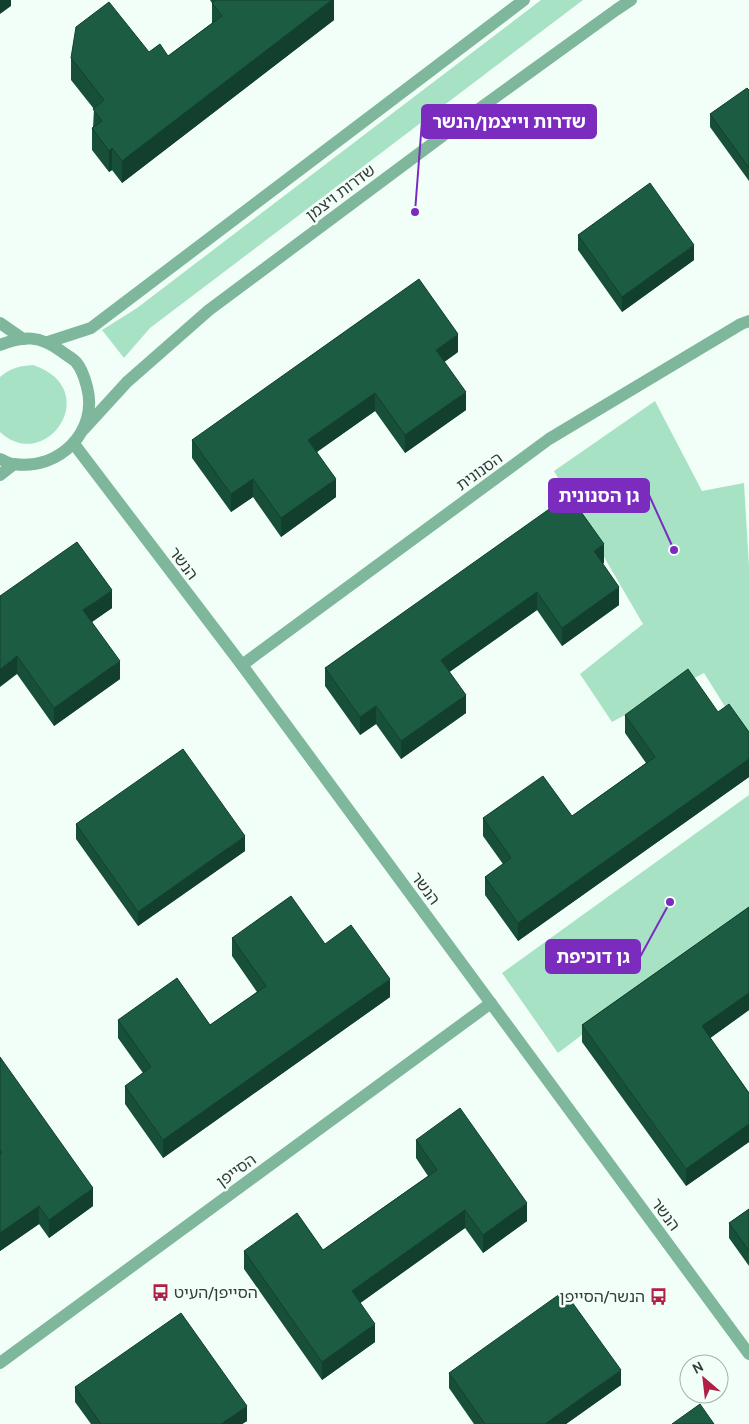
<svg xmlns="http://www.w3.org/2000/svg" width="749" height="1424" viewBox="0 0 749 1424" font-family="Cabin,'Noto Sans Hebrew',sans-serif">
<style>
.green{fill:#a8e2c5}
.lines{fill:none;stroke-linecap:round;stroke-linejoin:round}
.minor{stroke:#7fb79c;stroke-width:12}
.wall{fill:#174f39}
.shaded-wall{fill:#13402e}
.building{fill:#1b5c42;stroke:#13402e}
.labels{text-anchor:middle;stroke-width:5;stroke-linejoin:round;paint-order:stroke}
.street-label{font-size:16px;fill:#353b38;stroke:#f2fff8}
.poi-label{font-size:16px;fill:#353b38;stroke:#f2fff8;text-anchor:start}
.leader{fill:none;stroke:#7b2cbf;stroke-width:2}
.callout-dot{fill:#7b2cbf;stroke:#f2fff8;stroke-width:2}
.callout{fill:#7b2cbf;stroke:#7b2cbf;stroke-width:2}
.callout-label{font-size:18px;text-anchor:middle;font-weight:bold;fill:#fff}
</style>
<rect width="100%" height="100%" fill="#f2fff8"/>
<g class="green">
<path d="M541 0H583L150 328 124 358 102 330 137 308Z"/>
<path d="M33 365C105 389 46 475 0 432V377C10 368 20 366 33 365Z"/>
<path d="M655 401 702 491 744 483 749 567V745L704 673 612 722 580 674 643 624 554 471Z"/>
<path d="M749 795V908L558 1053 502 973Z"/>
</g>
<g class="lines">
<g class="minor">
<path d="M0 323 23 339"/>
<path d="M48 342 91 328 524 0"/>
<path d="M0 345C24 335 40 336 61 351 66 355 72 358 76 362 82 369 85 379 87 387 99 431 59 471 14 464 10 464 5 461 0 459"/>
<path d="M84 429 127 382 209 310 472 114 616 10 631 0"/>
<path d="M74 444 242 665 749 1354"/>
<path d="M0 475 14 464"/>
<path d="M242 665 549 439 741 324 749 321"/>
<path d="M0 1363 491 1003"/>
</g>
</g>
<g class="wall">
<path d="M210 0H334V20L122 183 112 170 109 172 92 150V128H93L94 109 71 80V58L168 56 212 23V3Z"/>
<path d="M749 90V181L710 127V114Z"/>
<path d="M578 235 694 260 622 312 578 250Z"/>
<path d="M458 352 444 362 466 410 405 453 375 411 317 452 336 497 281 537 253 497 231 512 192 458V440Z"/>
<path d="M604 563 602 564 619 605 562 646 537 610 449 672 466 713 401 759 376 724 360 735 325 686V668Z"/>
<path d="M0 596 112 608 92 622 120 679 54 726 17 674Z"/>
<path d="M718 712 749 732V777L518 941 485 895V877L503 864 483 836V818L572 816 646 763 625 733V715Z"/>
<path d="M76 824 245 851 138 926 76 839Z"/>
<path d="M749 907V1010L710 1038 749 1093V1142L686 1186 582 1042V1025Z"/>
<path d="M232 938 325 944 390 997 163 1158 125 1104V1086L143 1073 118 1038V1020L210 1025 257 992 232 956Z"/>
<path d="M0 1057 93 1206 49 1238 39 1224 0 1251Z"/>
<path d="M416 1140 527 1221 483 1253 465 1228 360 1303 375 1342 322 1380 244 1269V1251L323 1250 428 1176 416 1158Z"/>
<path d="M749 1209V1266L729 1238V1223Z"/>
<path d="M449 1373 621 1385 566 1424H474L449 1388Z"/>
<path d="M75 1387 247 1421 242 1424H91L75 1402Z"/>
</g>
<g class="shaded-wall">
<path d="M0 0H11V6L0 14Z"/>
<path d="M332 0H334V20L122 183V161Z"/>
<path d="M112 148V170L109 172V151Z"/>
<path d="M694 245V260L622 312V297Z"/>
<path d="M458 334V352L436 368V350Z"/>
<path d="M466 392V410L405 453V435Z"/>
<path d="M375 393V411L308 458V440Z"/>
<path d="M253 479V497L231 512V494Z"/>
<path d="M336 479V497L281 537V518Z"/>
<path d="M604 544V563L594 569V551Z"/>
<path d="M619 587V605L562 646V628Z"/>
<path d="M112 590V608L83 628V610Z"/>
<path d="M537 592V610L441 678V660Z"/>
<path d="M17 656V674L0 687V669Z"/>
<path d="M120 661V679L54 726V708Z"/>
<path d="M466 695V713L401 759V741Z"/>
<path d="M376 706V724L360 735V717Z"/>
<path d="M749 759V777L518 941V923Z"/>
<path d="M245 836V851L138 926V912Z"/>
<path d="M390 979V997L163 1158V1140Z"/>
<path d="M749 993V1010L702 1044V1026Z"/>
<path d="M749 1124V1142L686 1186V1169Z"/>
<path d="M93 1188V1206L49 1238V1220Z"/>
<path d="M527 1203V1221L483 1253V1235Z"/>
<path d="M39 1206V1224L0 1251V1233Z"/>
<path d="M465 1210V1228L352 1309V1291Z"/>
<path d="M375 1324V1342L322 1380V1362Z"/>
<path d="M621 1370V1385L566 1424H545Z"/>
<path d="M247 1406V1421L242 1424H221Z"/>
</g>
<g class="building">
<path d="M216 0H332L122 161 112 148 109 151 92 128 102 121 93 109 104 100 71 58 76 27 109 2 149 52 160 44 168 56 222 16 212 3Z"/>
<path d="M747 88 749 90V168L710 114Z"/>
<path d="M650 183 694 245 622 297 578 235Z"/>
<path d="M419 279 458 334 436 350 466 392 405 435 375 393 308 440 336 479 281 518 253 479 231 494 192 440Z"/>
<path d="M569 495 604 544 594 551 619 587 562 628 537 592 441 660 466 695 401 741 376 706 360 717 325 668Z"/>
<path d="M77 542 112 590 83 610 120 661 54 708 17 656 0 669V596Z"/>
<path d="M688 669 718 712 729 704 749 732V759L518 923 485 877 511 858 483 818 543 776 572 816 655 757 625 715Z"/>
<path d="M183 749 245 836 138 912 76 824Z"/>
<path d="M291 896 325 944 351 925 390 979 163 1140 125 1086 151 1067 118 1020 177 978 210 1025 266 986 232 938Z"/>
<path d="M749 907V993L702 1026 749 1093V1124L686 1169 582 1025Z"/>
<path d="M0 1057 93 1188 49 1220 39 1206 0 1233V1154L2 1153 0 1150Z"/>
<path d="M460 1108 527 1203 483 1235 465 1210 352 1291 375 1324 322 1362 244 1251 297 1213 323 1250 437 1170 416 1140Z"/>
<path d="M749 1209V1251L729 1223Z"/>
<path d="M564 1291 621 1370 545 1424H485L449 1373Z"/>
<path d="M181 1313 247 1406 221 1424H101L75 1387Z"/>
<path d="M700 1404 714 1424H672Z"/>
</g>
<defs>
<symbol id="bus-bare" viewBox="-9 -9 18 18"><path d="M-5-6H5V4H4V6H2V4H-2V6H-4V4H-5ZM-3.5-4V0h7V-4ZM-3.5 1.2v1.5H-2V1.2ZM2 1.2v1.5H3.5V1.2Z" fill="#b11f45" stroke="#f2fff8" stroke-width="2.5" paint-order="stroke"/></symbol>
</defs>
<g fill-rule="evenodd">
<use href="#bus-bare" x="148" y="1280" width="25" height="25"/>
<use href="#bus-bare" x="646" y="1284" width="25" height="25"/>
</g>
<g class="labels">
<g class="street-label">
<text transform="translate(340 192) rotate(-37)" y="6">שדרות ויצמן</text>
<text transform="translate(479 471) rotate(-36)" y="6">הסנונית</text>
<text transform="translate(184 563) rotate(53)" y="6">הנשר</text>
<text transform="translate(426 888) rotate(53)" y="6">הנשר</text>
<text transform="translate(236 1170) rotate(-36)" y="6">הסייפן</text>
<text transform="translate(666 1214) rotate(53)" y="6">הנשר</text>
</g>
<g class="poi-label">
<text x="174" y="1298">הסייפן/העיט</text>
<text x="645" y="1302" text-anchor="end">הנשר/הסייפן</text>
</g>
</g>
<path class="leader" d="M415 212L422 121M674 550L649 495M670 902L640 957"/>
<g class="callout-dot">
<circle cx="415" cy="212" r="5"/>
<circle cx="674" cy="550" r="5"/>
<circle cx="670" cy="902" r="5"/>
</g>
<g class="callout">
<rect x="422" y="105" width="174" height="33" rx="5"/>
<rect x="549" y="479" width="100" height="33" rx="5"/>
<rect x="546" y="940" width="94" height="33" rx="5"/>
</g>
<g class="callout-label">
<text x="509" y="128">שדרות וייצמן/הנשר</text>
<text x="599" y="502">גן הסנונית</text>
<text x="593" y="963">גן דוכיפת</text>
</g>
<g transform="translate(704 1379) rotate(332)"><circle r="24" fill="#f2fff8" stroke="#a6b1ab"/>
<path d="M0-4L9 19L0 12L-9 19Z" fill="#b11f45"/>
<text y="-8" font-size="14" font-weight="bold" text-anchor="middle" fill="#353b38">N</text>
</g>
</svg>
